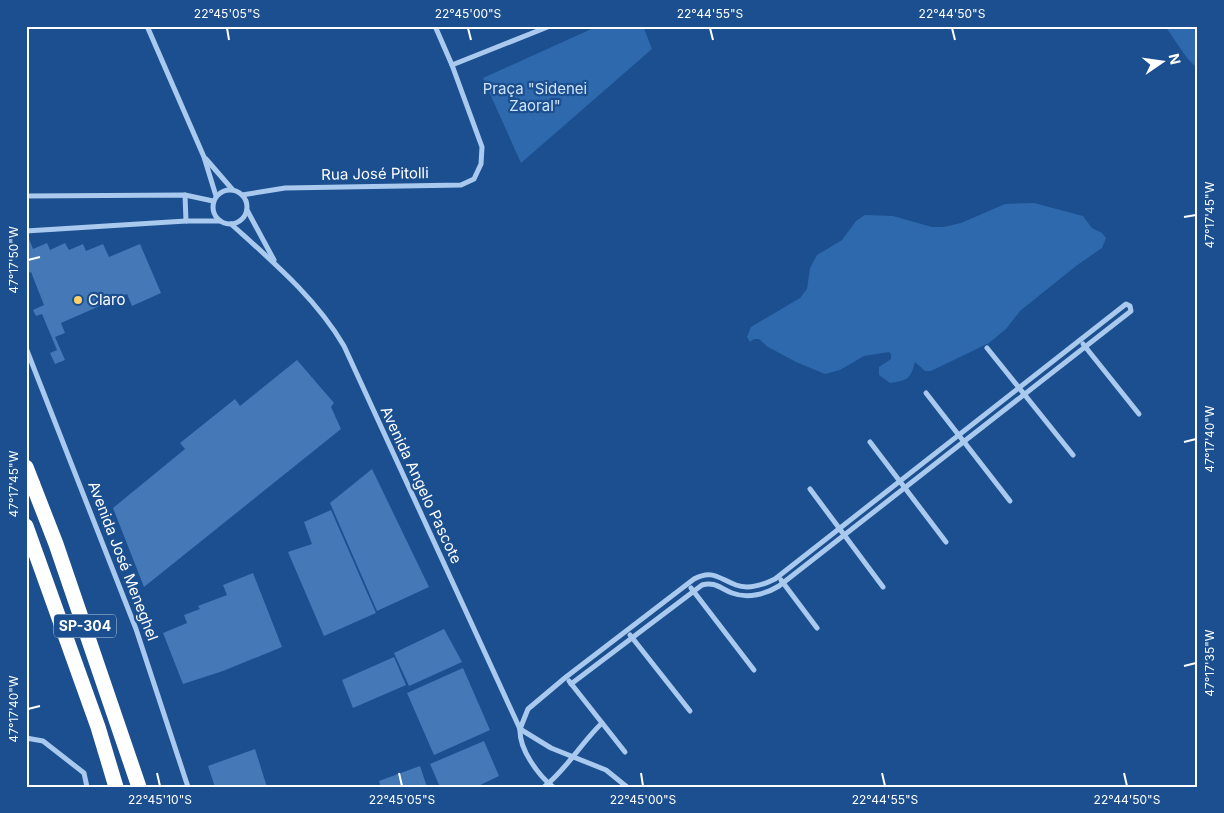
<svg xmlns="http://www.w3.org/2000/svg" width="1224" height="813" viewBox="0 0 1224 813" font-family="Inter,sans-serif">
<style>
.green{fill:#2e69ad}
.building{fill:#4478b7}
.lines{fill:none;stroke-linecap:round;stroke-linejoin:round}
.street{stroke:#a9c9ee;stroke-width:5}
.highway{stroke:#fff;stroke-width:15}
.ticks{fill:none;stroke:#fff;stroke-width:2}
.poi-dot{fill:#ffd166;stroke:#1b4f8f;stroke-width:2}
.labels{text-anchor:middle;stroke-width:4.5;stroke-linejoin:round;paint-order:stroke}
.shield{fill:#1b4f8f;stroke:#bbcadd;stroke-width:1}
.shield-label{font-size:14px;font-weight:bold;fill:#fff}
.park-label{font-size:15px;fill:#cfe3fa;stroke:#1b4f8f}
.street-label{font-size:15px;fill:#fff;stroke:#1b4f8f}
.poi-label{font-size:15px;fill:#fff;stroke:#1b4f8f;text-anchor:start}
.neatline{fill:none;stroke:#fff;stroke-width:2}
.ticks-label{font-size:12px;text-anchor:middle;fill:#fff}
</style>
<rect width="100%" height="100%" fill="#1b4f8f"/>
<g class="green">
<path d="M598 26H643L652 49 521 163 483 78Z"/>
<path d="M1165 26H1198V69L1187 58Z"/>
<path d="M1034 203 1083 216 1092 228 1102 233 1106 238 1102 248 1076 266 1020 311 1006 329 989 343 931 371H925L915 362C910 380 908 380 890 383L879 375V367L891 359V354L889 352 864 356 840 370 825 374 796 362 768 347 759 339H754L750 342 747 337 751 327 800 298 807 289 810 268 817 255 842 240 856 221 865 215 893 216 932 227H944L961 223 1005 204Z"/>
</g>
<g class="building">
<path d="M29 239 33 249 47 243 50 250 65 243 69 250 83 244 86 251 103 244 109 257 140 244 161 293 132 306 127 294 61 323 65 333 55 337 65 360 55 364 50 353 57 350 42 314 36 316 33 310 44 305 31 272 26 274 28 264 26 241Z"/>
<path d="M297 360 334 403 331 407 341 429 144 587 113 508 185 449 180 443 235 399 240 406Z"/>
<path d="M372 469 429 587 377 611 330 503Z"/>
<path d="M331 510 376 613 324 636 288 552 312 544 304 522Z"/>
<path d="M253 573 282 647 223 671 183 684 163 633 187 623 184 615 200 609 198 606 227 595 223 585Z"/>
<path d="M444 629 462 662 409 686 394 653Z"/>
<path d="M394 657 406 685 353 708 342 680Z"/>
<path d="M463 668 490 730 434 755 407 693Z"/>
<path d="M484 741 499 776 476 787H440L430 764Z"/>
<path d="M255 749 267 787H215L208 766Z"/>
<path d="M420 766 427 787H381L379 781Z"/>
</g>
<g class="lines">
<g class="street">
<path d="M147 26 204 157 216 196"/>
<path d="M452 65 550 26"/>
<path d="M206 159 232 189"/>
<circle cx="230" cy="207" r="17"/>
<path d="M185 195 186 221"/>
<path d="M242 195 285 188 461 185 474 179 481 164 482 147 452 65 435 26"/>
<path d="M26 196 185 195 213 201"/>
<path d="M247 210 274 260"/>
<path d="M231 224C272 261 316 298 344 346L520 729C519 749 538 775 553 787"/>
<path d="M26 231 186 221H220"/>
<path d="M1083 344 1139 414"/>
<path d="M26 348 136 629 188 787"/>
<path d="M987 348 1073 455"/>
<path d="M926 393 1010 501"/>
<path d="M870 442 946 542"/>
<path d="M810 489 883 587"/>
<path d="M781 580 817 628"/>
<path d="M691 588 754 670"/>
<path d="M630 635 690 711"/>
<path d="M569 681 625 752"/>
<path d="M520 729 528 709 566 677 694 579C713 569 719 579 736 585 749 590 763 585 775 579L1126 304 1130 306 1131 311 779 586C766 594 748 599 732 593 721 589 715 581 702 585L571 684"/>
<path d="M520 729 551 748 606 770 627 787"/>
<path d="M26 738 43 741 84 773 87 787"/>
<path d="M544 787C567 769 581 743 602 723"/>
</g>
<g class="highway">
<path d="M26 467 56 544 139 787"/>
<path d="M26 526 98 727 116 787"/>
</g>
</g>
<path class="ticks" d="M227 28 229 40M468 28 471 40M710 28 713 40M952 28 955 40M1184 217 1196 215M28 260 40 257M1184 442 1196 439M28 484 40 482M1184 666 1196 663M28 709 40 706M157 773 160 786M399 773 402 786M641 773 643 786M882 773 885 786M1124 773 1127 786"/>
<circle class="poi-dot" cx="78" cy="300" r="5"/>
<g class="labels">
<rect class="shield" x="54" y="614.5" width="62" height="23" rx="4"/>
<g class="shield-label">
<text x="85" y="631">SP-304</text>
</g>
<g class="park-label">
<text x="535" y="94">Praça "Sidenei<tspan x="535" dy="17">Zaoral"</tspan></text>
</g>
<g class="street-label">
<text transform="translate(375 174) rotate(-1)" y="5">Rua José Pitolli</text>
<text transform="translate(421 485) rotate(65)" y="5">Avenida Angelo Pascote</text>
<text transform="translate(123 561) rotate(69)" y="5">Avenida José Meneghel</text>
</g>
<g class="poi-label">
<text x="88" y="305">Claro</text>
</g>
</g>
<rect width="1224" height="813" fill="none" stroke="#1b4f8f" stroke-width="55"/>
<g transform="translate(1162 62) rotate(77)" stroke="#1b4f8f" stroke-width="4" paint-order="stroke">
<path d="M0-4L9 19L0 12L-9 19Z" fill="#ffffff"/>
<text y="-8" font-size="14" font-weight="bold" text-anchor="middle" fill="#ffffff">N</text>
</g>
<rect x="28" y="28" width="1168" height="758" class="neatline"/>
<g class="ticks-label">
<text x="227" y="18">22°45'05"S</text>
<text x="468" y="18">22°45'00"S</text>
<text x="710" y="18">22°44'55"S</text>
<text x="952" y="18">22°44'50"S</text>
<text transform="translate(1210 215) rotate(-90)" y="4">47°17'45"W</text>
<text transform="translate(14 260) rotate(-90)" y="4">47°17'50"W</text>
<text transform="translate(1210 439) rotate(-90)" y="4">47°17'40"W</text>
<text transform="translate(14 484) rotate(-90)" y="4">47°17'45"W</text>
<text transform="translate(1210 663) rotate(-90)" y="4">47°17'35"W</text>
<text transform="translate(14 709) rotate(-90)" y="4">47°17'40"W</text>
<text x="160" y="804">22°45'10"S</text>
<text x="402" y="804">22°45'05"S</text>
<text x="643" y="804">22°45'00"S</text>
<text x="885" y="804">22°44'55"S</text>
<text x="1127" y="804">22°44'50"S</text>
</g>
</svg>
